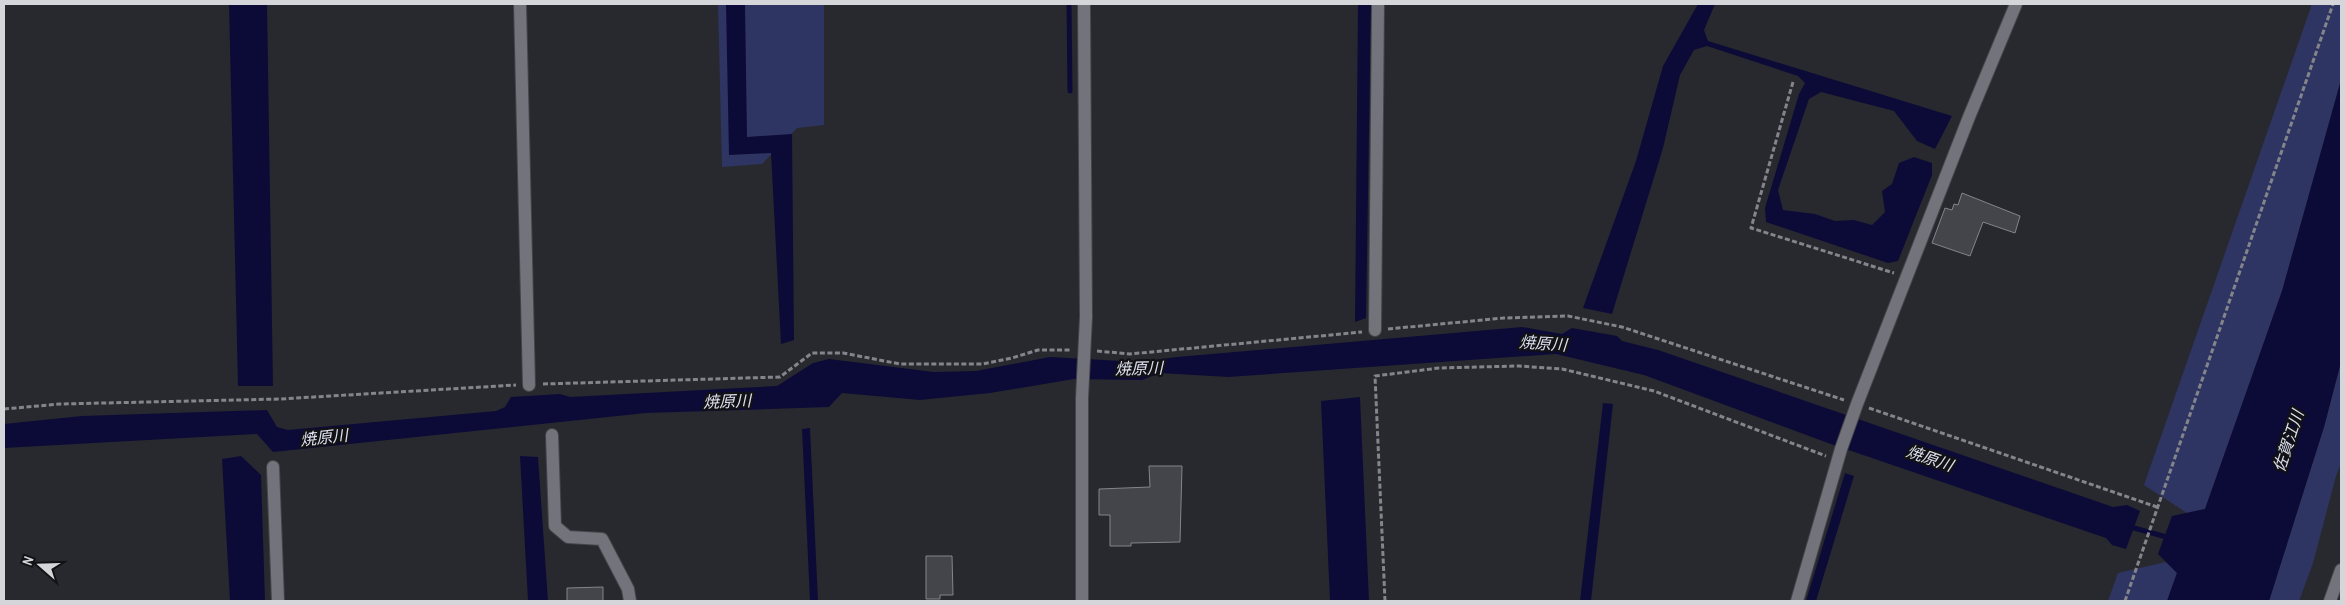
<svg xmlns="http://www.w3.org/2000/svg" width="2345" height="605" viewBox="0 0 2345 605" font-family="'Archivo Narrow','Noto Sans JP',sans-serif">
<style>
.green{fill:#2f3562}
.water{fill:#0c0b37}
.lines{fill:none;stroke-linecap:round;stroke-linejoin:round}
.stream{stroke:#0c0b37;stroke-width:5}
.building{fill:#43454b;stroke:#84858c}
.street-casing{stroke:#44454a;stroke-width:14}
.path{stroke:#84858a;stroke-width:3;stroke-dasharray:5 2.5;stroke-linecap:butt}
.street{stroke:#73747b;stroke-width:12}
.labels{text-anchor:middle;stroke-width:4.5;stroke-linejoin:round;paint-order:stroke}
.water-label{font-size:16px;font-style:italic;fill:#dce0f0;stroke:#121215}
</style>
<rect width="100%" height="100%" fill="#28292f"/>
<g class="green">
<path d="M718 4H824V125L797 128 762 164 722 167Z"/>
<path d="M2312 4H2341V80L2282 291 2205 509 2187 513 2144 485Z"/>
<path d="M2341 362V463L2336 476 2313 563 2299 601H2269L2324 427Z"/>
<path d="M2166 562 2177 573 2167 601H2108L2118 573Z"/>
</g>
<g class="water">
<path d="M229 4H267L273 386H238Z"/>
<path d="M726 4H745L747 137 792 134 794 340 781 344 771 153 729 155Z"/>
<path d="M1358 4H1371L1366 318 1355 322Z"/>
<path d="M1698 4H1715L1704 30 1708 41 1952 116 1935 149 1917 141 1894 111 1821 92 1809 99 1778 190 1783 210 1815 214 1835 221 1854 220 1872 225 1885 212 1882 191 1892 184 1899 163 1914 157 1932 163V175L1898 261 1888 263 1766 222 1765 208 1799 94 1805 83 1798 76 1707 46 1694 50 1680 75 1663 148 1612 314 1583 308 1636 161 1663 66Z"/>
<path d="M2341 80V362L2324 427 2269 601H2167L2177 573 2158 554 2172 516 2205 509 2282 291Z"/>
<path d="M1522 327 1562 334 1572 328 1617 336 1622 341 1658 350 2113 507 2127 505 2140 511 2126 549 2112 545 2106 538 1828 443 1644 375 1556 354 1228 377 1160 373 1142 380 1074 379 990 393 920 400 842 393 829 407 646 413 273 452 257 434 4 448V424L82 416 267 410 277 427 288 430 496 411 505 407 511 397 560 394 570 397 777 386 813 363 829 359 934 372 976 371 1050 357 1139 362 1177 357Z"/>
<path d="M1360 397 1369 601H1330L1321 401Z"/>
<path d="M1603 403 1613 404 1591 601H1580Z"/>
<path d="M810 428 818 601H810L802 429Z"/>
<path d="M241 456 261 475 265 601H230L222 459Z"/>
<path d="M520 456 538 457 548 601H528Z"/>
<path d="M1845 473 1854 476 1816 601H1806Z"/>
</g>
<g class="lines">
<g class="stream">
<path d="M1069 4 1070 91"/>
<path d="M2127 526 2170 538"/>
</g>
</g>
<g class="building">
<path d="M1962 193 2020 216 2015 233 1983 222 1970 256 1932 243 1945 208 1952 210 1954 204 1958 205Z"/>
<path d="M1149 466H1182L1180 542 1131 543V546H1110V515H1099V489L1150 487Z"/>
<path d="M926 556H952L953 595H940V599H926Z"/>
<path d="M603 587V601H567V588Z"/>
</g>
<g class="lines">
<defs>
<g id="street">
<path d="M520 4 529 385"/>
<path d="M1375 330 1378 4"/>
<path d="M552 435 555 526 568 537 602 539 628 589 630 601"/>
<path d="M273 467 278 601"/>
<path d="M1082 601V398L1086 317 1084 4"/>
<path d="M1797 601 1841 449 1857 404 1969 117 2016 4"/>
<path d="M2330 601 2341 570"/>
</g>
</defs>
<use href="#street" class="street-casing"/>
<g class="path">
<path d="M1793 82 1751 228 1894 273"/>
<path d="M1388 329 1504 318 1568 316 1622 327 1844 400"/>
<path d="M1097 351 1130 354 1362 332"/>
<path d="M543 384 780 377 812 353H843L900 364H983L1012 358 1038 350H1071"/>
<path d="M1869 408 2157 507"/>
<path d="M4 409 60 404 280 399 516 385"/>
<path d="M1385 601 1375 376 1439 368 1519 366 1562 369 1654 391 1826 456"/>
<path d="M2125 601 2333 4"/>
</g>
<use href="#street" class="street"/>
</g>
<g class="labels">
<g class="water-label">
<text transform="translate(1543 343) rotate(4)" y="6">焼原川</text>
<text transform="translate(1139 368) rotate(-1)" y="6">焼原川</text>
<text transform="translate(727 401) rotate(-2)" y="6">焼原川</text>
<text transform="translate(324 437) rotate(-6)" y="6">焼原川</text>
<text transform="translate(2288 441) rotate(-72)" y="6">佐賀江川</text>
<text transform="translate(1930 458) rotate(19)" y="6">焼原川</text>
</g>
</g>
<rect width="2345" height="605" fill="none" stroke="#d5d6da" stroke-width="10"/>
<g transform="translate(40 565) rotate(290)" stroke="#121215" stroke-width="4" paint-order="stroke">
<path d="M0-4L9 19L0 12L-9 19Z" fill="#d5d6da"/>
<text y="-8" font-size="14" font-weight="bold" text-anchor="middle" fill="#d5d6da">N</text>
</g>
</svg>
